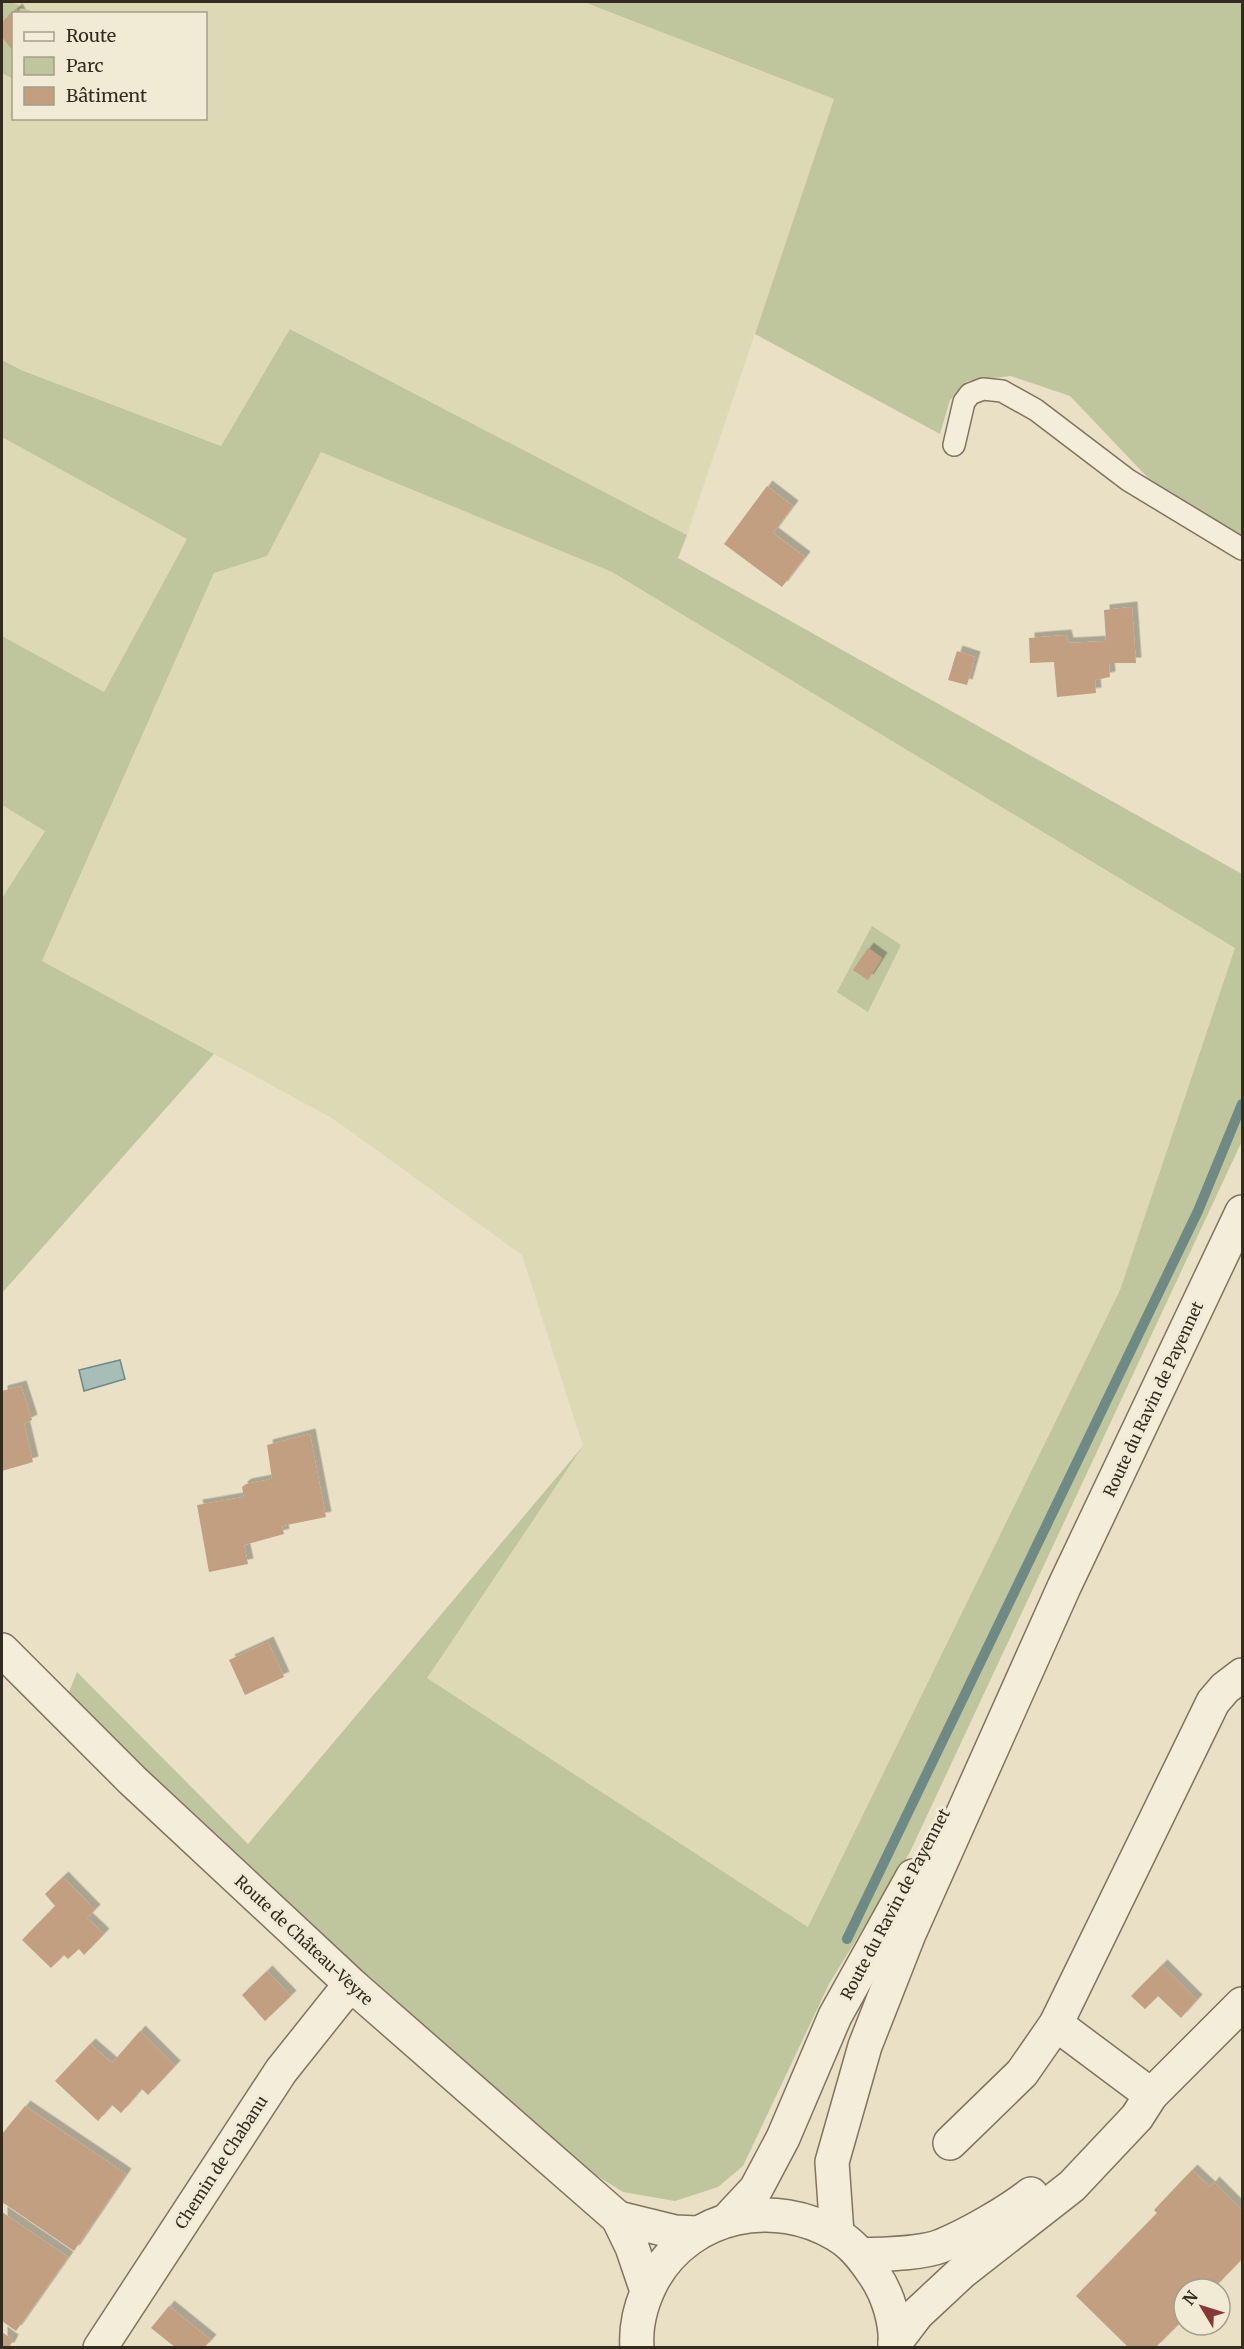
<svg xmlns="http://www.w3.org/2000/svg" width="1244" height="2349" viewBox="0 0 1244 2349" font-family="Merriweather,serif">
<style>
.farmland{fill:#ddd9b5;fill-rule:evenodd}
.green{fill:#bfc59c}
.water{fill:#a7bdb7;stroke:#6f8a85;stroke-width:1.5}
.lines{fill:none;stroke-linecap:round;stroke-linejoin:round}
.stream{stroke:#6f8a85;stroke-width:10}
.building{fill:#c29f81;filter:url(#shadow)}
.service-casing{stroke:#82735e;stroke-width:24}
.minor-casing{stroke:#82735e;stroke-width:36}
.tertiary-casing{stroke:#82735e;stroke-width:36}
.service{stroke:#f4edd9;stroke-width:21}
.minor{stroke:#f4edd9;stroke-width:33}
.tertiary{stroke:#f4edd9;stroke-width:33}
.labels{text-anchor:middle;stroke-width:6;stroke-linejoin:round;paint-order:stroke}
.street-label{font-size:16px;fill:#342b20;stroke:#f1ead5}
</style>
<defs>
<filter id="shadow"><feDropShadow dx="5.5" dy="-5.5" stdDeviation="0" flood-color="#0004"/></filter>
</defs>
<rect width="100%" height="100%" fill="#e9e0c6"/>
<g class="farmland">
<path d="M12 2H584L834 99 687 535 291 329 221 446 21 370 2 360V73L13 79 14 118H206V14L35 13Z"/>
<path d="M2 437 187 539 104 692 2 636Z"/>
<path d="M320 451 612 572 1235 948 1120 1290 808 1927 426 1678 583 1446 522 1255 332 1118 42 961 214 573 267 556ZM872 926 901 945 868 1012Z"/>
<path d="M2 805 45 830 2 898Z"/>
</g>
<g class="green">
<path d="M2 2H12L35 13 14 14 13 79 2 73Z"/>
<path d="M584 2H1242V537L1151 481 1070 396 1011 376 967 381 950 400 940 434 755 334 834 99Z"/>
<path d="M290 329 687 535 678 558 1242 874V1141L910 1852 829 1984 743 2166 718 2187 675 2201 623 2192 570 2159 217 1849 67 1697 77 1672 248 1844 583 1446 427 1678 808 1927 1120 1290 1235 948 612 572 321 452 267 556 214 573 42 961 214 1054 2 1293V898L45 831 2 805V636L104 692 187 539 2 437V360L21 370 221 446Z"/>
<path d="M872 926 901 945 868 1012 837 992Z"/>
</g>
<path class="water" d="M120 1360 125 1379 84 1391 79 1370Z"/>
<g class="lines">
<path class="stream" d="M847 1939 1198 1211 1242 1104"/>
</g>
<g class="building">
<path d="M17 9 20 14H14V52L2 37V22Z"/>
<path d="M767 486 793 506 773 533 805 557 782 587 724 544Z"/>
<path d="M1132 607 1136 663H1109L1110 677 1095 680 1096 693 1057 697 1054 662 1030 663 1029 638 1066 635 1068 643 1106 641 1104 610Z"/>
<path d="M957 651 975 657 967 685 948 680Z"/>
<path d="M868 948 882 958 868 980 853 970Z"/>
<path d="M21 1386 32 1420 24 1424 33 1462 2 1471V1391Z"/>
<path d="M310 1434 326 1517 282 1526 284 1534 244 1545 248 1564 209 1572 197 1505 244 1497 242 1487 246 1484 272 1479 267 1445Z"/>
<path d="M268 1642 284 1677 245 1695 229 1660Z"/>
<path d="M63 1877 95 1910 87 1918 104 1934 84 1955 79 1949 68 1959 64 1955 51 1968 22 1940 55 1906 45 1894Z"/>
<path d="M1162 1965 1197 2000 1181 2018 1158 1996 1145 2009 1131 1996Z"/>
<path d="M267 1971 291 1996 265 2021 242 1995Z"/>
<path d="M140 2031 175 2066 148 2095 142 2089 121 2113 112 2105 98 2121 55 2081 90 2044 112 2063Z"/>
<path d="M25 2106 126 2174 74 2251 2 2202V2134Z"/>
<path d="M1192 2170 1210 2187 1214 2182 1242 2210V2259L1213 2289H1184V2319L1155 2348H1129L1076 2296 1157 2213 1154 2210Z"/>
<path d="M2 2212 68 2257 16 2331 2 2321Z"/>
<path d="M169 2306 211 2340 204 2348H176L151 2328Z"/>
<path d="M2 2332 13 2340 9 2348H2Z"/>
</g>
<g class="lines">
<defs>
<path id="service" d="M954 445 964 402 970 394 983 389 1002 391 1036 410 1128 480 1242 549"/>
<g id="minor">
<path d="M2 1650 132 1780 354 1987 618 2218"/>
<path d="M1056 2024 1151 2095"/>
<path d="M950 2143 1022 2073 1056 2024 1213 1702 1225 1688 1242 1675"/>
<path d="M861 2255C884 2254 920 2254 941 2246 968 2235 1008 2212 1031 2194"/>
<path d="M647 2291 632 2247 618 2218 675 2232 697 2233"/>
<path d="M895 2343 917 2314 962 2272 1072 2186 1137 2117 1151 2095 1242 2004"/>
<path d="M100 2348 281 2071 340 1997 354 1987"/>
</g>
<g id="tertiary">
<path d="M728 2219 756 2189 783 2138 835 2016 913 1876"/>
<path d="M837 2234 832 2162 865 2046 909 1934 1064 1587 1242 1212"/>
<path d="M637 2348C635 2322 642 2300 654 2278 691 2214 775 2197 837 2235 853 2244 864 2259 874 2274 888 2294 897 2323 895 2348"/>
</g>
</defs>
<use href="#service" class="service-casing"/>
<use href="#minor" class="minor-casing"/>
<use href="#tertiary" class="tertiary-casing"/>
<use href="#service" class="service"/>
<use href="#minor" class="minor"/>
<use href="#tertiary" class="tertiary"/>
</g>
<g class="labels">
<g class="street-label">
<text transform="translate(1153 1399) rotate(-65)" y="6">Route du Ravin de Payennet</text>
<text transform="translate(895 1904) rotate(-62)" y="6">Route du Ravin de Payennet</text>
<text transform="translate(304 1940) rotate(43)" y="6">Route de Château-Veyre</text>
<text transform="translate(221 2162) rotate(-57)" y="6">Chemin de Chabanu</text>
</g>
</g>
<rect width="1244" height="2349" fill="none" stroke="#342b20" stroke-width="6"/>
<rect x="12" y="12" width="195" height="108" fill="#f1ead5" stroke="#a59e8d" stroke-width="1.5"/>
<rect x="24" y="32" width="30" height="9" fill="#f4edd9" stroke="#a59e8d" stroke-width="1.5"/>
<text x="66" y="42" font-size="18" fill="#342b20">Route</text>
<rect x="24" y="57" width="30" height="18" fill="#bfc59c" stroke="#a59e8d" stroke-width="1.5"/>
<text x="66" y="72" font-size="18" fill="#342b20">Parc</text>
<rect x="24" y="87" width="30" height="18" fill="#c29f81" stroke="#a59e8d" stroke-width="1.5"/>
<text x="66" y="102" font-size="18" fill="#342b20">Bâtiment</text>
<g transform="translate(1202 2307) rotate(308)"><circle r="28" fill="#f1ead5" stroke="#a59e8d" stroke-width="1.5"/>
<path d="M0-4.5L10 22L0 15L-10 22Z" fill="#8a3835"/>
<text y="-9" font-size="16" font-weight="bold" text-anchor="middle" fill="#342b20">N</text>
</g>
</svg>
